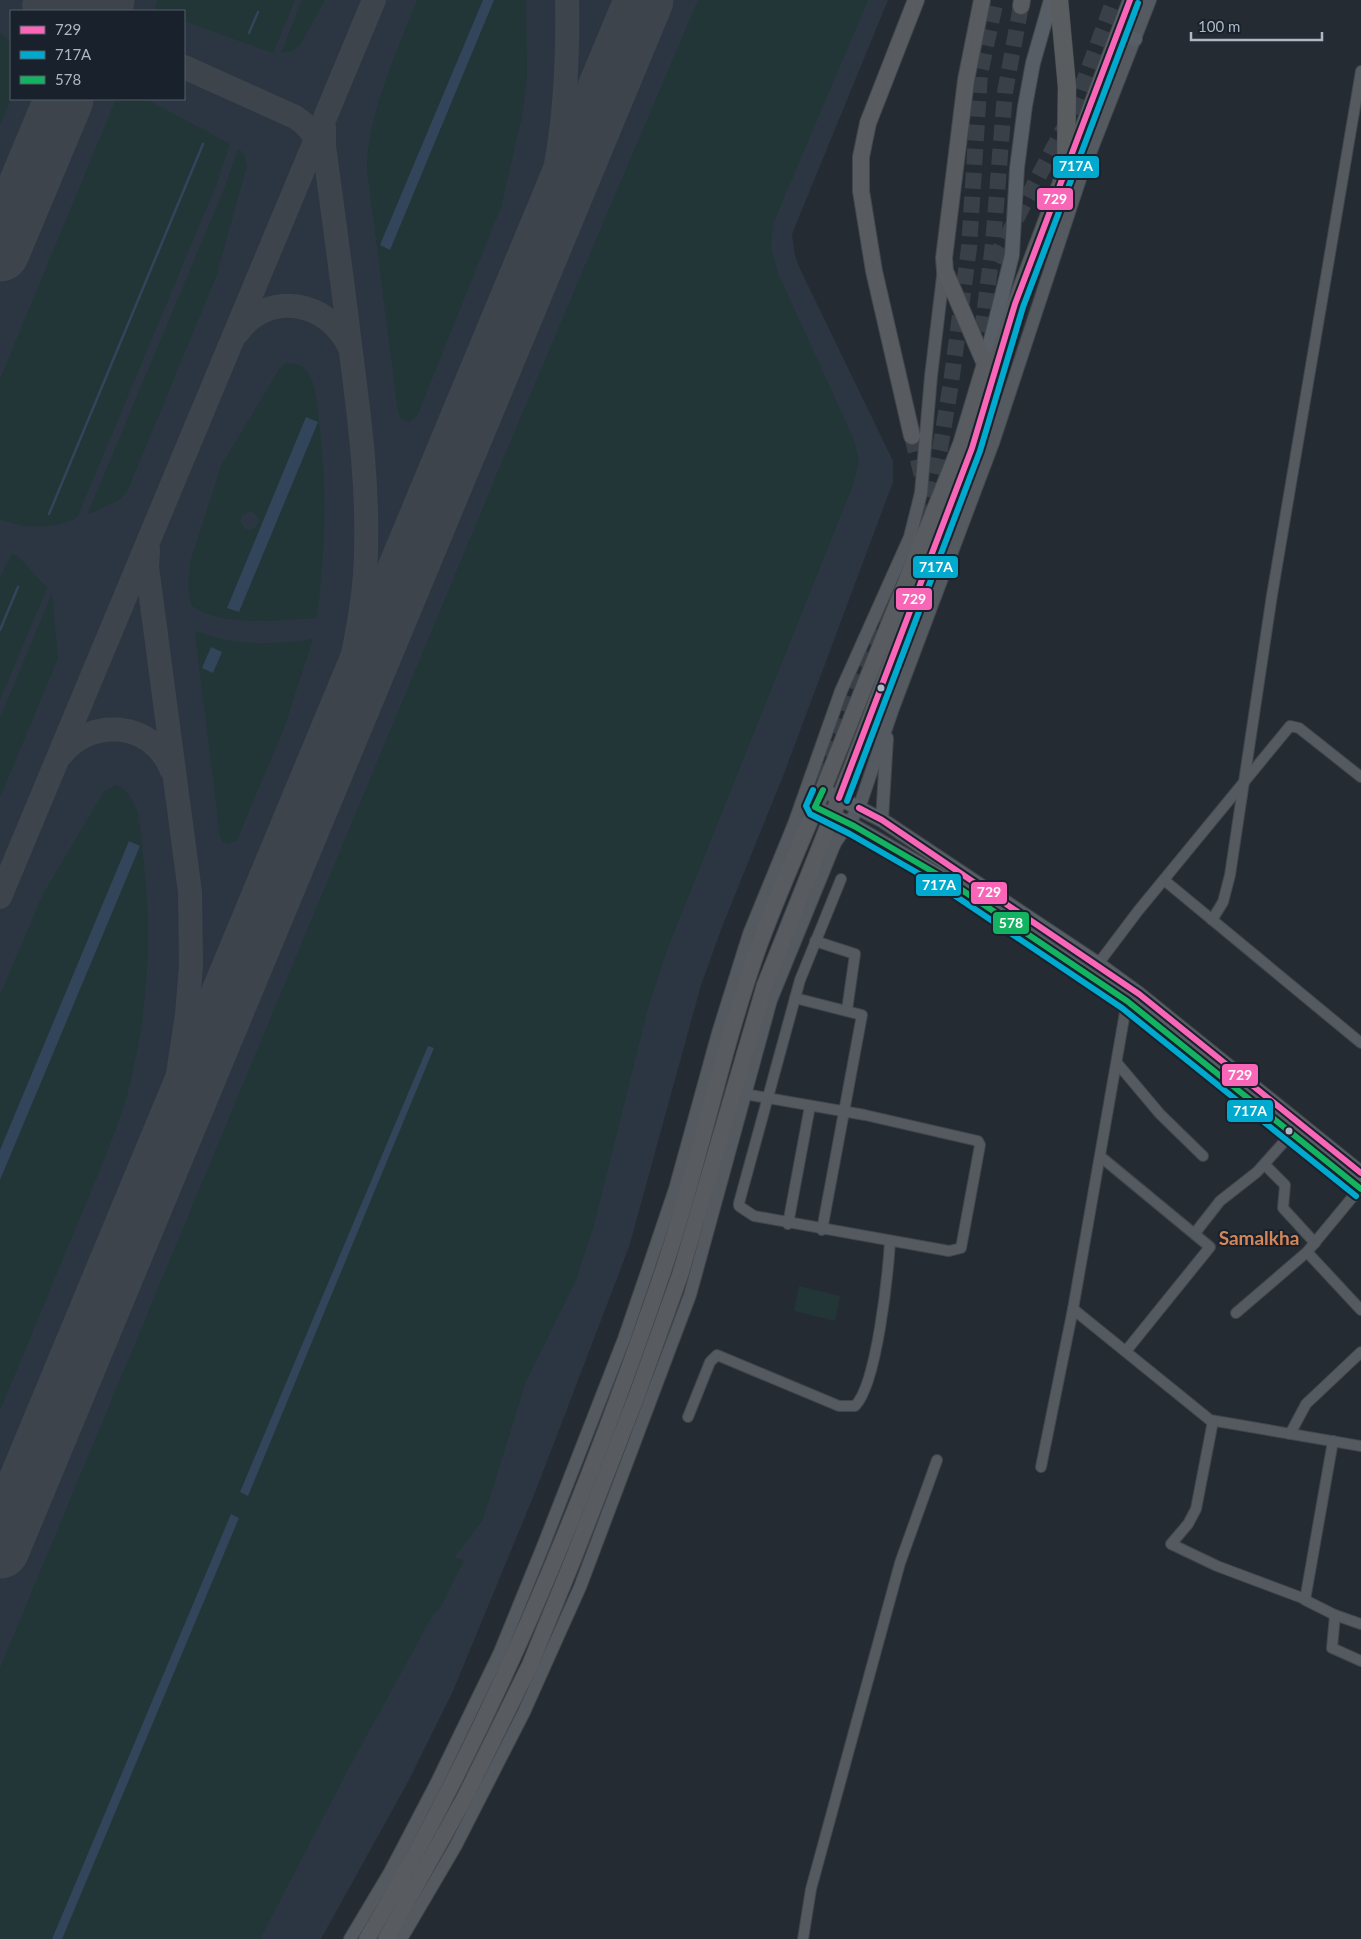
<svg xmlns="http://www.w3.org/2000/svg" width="1361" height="1939" viewBox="0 0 1361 1939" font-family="Lato,sans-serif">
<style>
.airport{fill:#2c3642;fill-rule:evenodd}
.green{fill:#223537;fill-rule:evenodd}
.water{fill:#32455b}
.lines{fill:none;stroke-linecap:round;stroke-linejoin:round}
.stream{stroke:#32455b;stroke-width:2.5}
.taxiway{stroke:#3e444b;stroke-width:24}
.runway{stroke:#3e444b;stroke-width:59}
.trunk-tunnel{stroke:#394048;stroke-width:16;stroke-dasharray:16 8;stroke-linecap:butt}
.minor-casing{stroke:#41464b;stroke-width:12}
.tertiary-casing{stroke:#41464b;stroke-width:14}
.secondary-casing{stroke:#41464b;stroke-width:16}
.trunk-casing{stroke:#41474d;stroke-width:18}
.motorway-casing{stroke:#41474d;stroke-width:19}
.minor{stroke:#545a60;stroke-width:10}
.tertiary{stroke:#545a60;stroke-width:12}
.secondary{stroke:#585e66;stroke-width:14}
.trunk{stroke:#585c61;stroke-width:16}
.motorway{stroke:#5a5d60;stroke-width:18}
.bus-1-casing{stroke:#19222c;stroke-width:10}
.bus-2-casing{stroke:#19222c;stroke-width:10}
.bus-3-casing{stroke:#19222c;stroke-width:10}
.bus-1{stroke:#fa66b7;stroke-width:6}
.bus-2{stroke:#00a9ce;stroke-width:6}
.bus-3{stroke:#13b361;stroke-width:6}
.bus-dot{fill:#adb8c4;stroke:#19222c;stroke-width:2}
.labels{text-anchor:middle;stroke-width:4;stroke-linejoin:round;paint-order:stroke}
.district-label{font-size:19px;font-weight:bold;fill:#d48659;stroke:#19222c}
.line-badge{stroke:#19222c;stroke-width:2}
.badge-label{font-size:14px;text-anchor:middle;font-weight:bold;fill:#fff}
</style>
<rect width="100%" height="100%" fill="#252b32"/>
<path class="airport" d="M0 0H888L792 234 795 256 800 269 893 461V482L785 771 722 927 701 985 629 1247 536 1490 453 1691 409 1780 321 1939H0ZM11 11H184V99H11Z"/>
<g class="green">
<path d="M158 0H295L273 53 184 21V11H157L155 6Z"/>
<path d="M302 0H325L300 45 294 50 281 53Z"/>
<path d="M417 0H483L380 245 390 249 494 0H526L527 77 522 116 501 207 417 416 408 422 400 418 398 412 367 170C367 116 397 51 417 0Z"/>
<path d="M698 0H868L773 224 771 248 778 273 854 440 859 461 853 485 667 950 648 1008 594 1225 576 1280 526 1381 483 1519 454 1558 464 1560 439 1610 434 1613 351 1764 260 1939H0V1668L519 421Z"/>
<path d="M0 33 11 41V99L0 125Z"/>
<path d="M116 99H146L230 144 217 183 77 518C52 528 26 530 0 519V379Z"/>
<path d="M238 149 244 153 247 166 216 277 127 492 119 500 87 515 224 189Z"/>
<path d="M286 363 301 365C317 379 317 402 319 422 328 489 325 551 317 618 282 620 220 628 191 605L188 585 190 563 221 466 280 368ZM306 418 317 423 239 612 228 607ZM250 511 255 513 259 521C257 528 252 531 245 529L240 521 242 516Z"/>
<path d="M12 554 18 556 47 588 0 700V577Z"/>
<path d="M52 593 58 658 0 798V718Z"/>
<path d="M196 631C234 646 273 645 313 639L284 728 237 840 229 844 223 842 220 836 195 634Z"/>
<path d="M117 785C142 798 140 831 143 856 153 933 148 1009 130 1084 117 1133 96 1179 77 1225 51 1287 26 1349 0 1410V1180L139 846 129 842 0 1150V995L42 896 104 791Z"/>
<path d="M799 1286 840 1296 835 1321 794 1311Z"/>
</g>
<g class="water">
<path d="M483 0H494L390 250 380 245Z"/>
<path d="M306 417 318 422 239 612 227 608Z"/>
<path d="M211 647 222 652 213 673 202 668Z"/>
<path d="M129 841 140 846 0 1180V1150Z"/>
<path d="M428 1046 434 1048 248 1496 240 1492Z"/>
<path d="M231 1514 239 1518 62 1939H52Z"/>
</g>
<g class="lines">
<g class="stream">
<path d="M249 33 258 12"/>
<path d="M49 514 203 144"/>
<path d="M0 630 18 587"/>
</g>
<g class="taxiway">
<path d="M34 5 62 9 88 0"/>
<path d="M184 67 295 117C309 126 316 136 321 151"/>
<path d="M512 314C529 265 546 215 556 164 566 110 568 55 567 0"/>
<path d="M238 332C269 290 327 301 349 346"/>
<path d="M61 755C90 717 153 721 171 769"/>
<path d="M305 813C333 735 358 657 365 575 370 497 360 421 350 345 342 278 333 212 324 146V128"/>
<path d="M0 897 374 0"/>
<path d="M138 1214 175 1093 187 1015 191 965 190 892 147 567 148 550"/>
</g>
<g class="runway">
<path d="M100 11 105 0"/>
<path d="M0 252 64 99"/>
<path d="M0 1549 644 0"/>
</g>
<g class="trunk-tunnel">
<path d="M994 261 1073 111 1114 0"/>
<path d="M979 356 993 244 1005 92 1021 6"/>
<path d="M912 436 922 476"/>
<path d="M912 542 928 503 940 449 951 383 969 248 980 74 996 0"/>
<path d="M889 691 960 512 964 479"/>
<path d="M800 823 900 572"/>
</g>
<defs>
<g id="minor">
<path d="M1164 880 1361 1043"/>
<path d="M1212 920 1223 902 1230 875 1272 595 1361 71"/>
<path d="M815 941 855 954 847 1010"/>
<path d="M1098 964 1138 911 1290 726 1299 728 1361 777"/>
<path d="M795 998 862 1015 822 1230"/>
<path d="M1117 1063 1160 1114 1203 1156"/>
<path d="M739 1093 865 1115 978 1141 980 1145 961 1248 949 1251 754 1216 739 1206V1203L800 980 841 879"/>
<path d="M1101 1157 1210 1247 1126 1351"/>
<path d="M1265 1165 1285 1185 1283 1208 1315 1243"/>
<path d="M788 1224 810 1106"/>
<path d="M1195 1233 1220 1201 1257 1172 1292 1133"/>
<path d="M1307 1252 1361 1310"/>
<path d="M1073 1309 1210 1420 1361 1446"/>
<path d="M1236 1313 1307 1252 1360 1188"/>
<path d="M688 1417 710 1362 717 1355 839 1406H855C877 1384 888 1274 890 1241"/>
<path d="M1213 1421 1196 1509 1188 1524 1171 1544 1217 1566 1305 1599"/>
<path d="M1290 1434 1306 1404 1361 1352"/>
<path d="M1333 1441 1305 1600 1335 1615 1332 1648 1361 1661"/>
<path d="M1041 1467 1073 1309 1127 1001"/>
<path d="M1335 1615 1361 1624"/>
<path d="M803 1939 811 1889 900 1563 937 1460"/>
</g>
<g id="tertiary">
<path d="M882 820 887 738"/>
<path d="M350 1939 390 1872 436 1784 500 1652 542 1549 624 1339 649 1266 675 1189 718 1033 749 934 794 824 841 691 910 537 921 493 931 376 944 268"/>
<path d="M401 1939 455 1847 524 1712 580 1587 690 1295 771 1000 835 843 859 808 892 711 993 443 1080 179 1150 0"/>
</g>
<g id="secondary">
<path d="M1117 35 1135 39"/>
<path d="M1069 163 1130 0"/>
<path d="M985 364 1012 255 1017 168 1025 106 1033 63 1051 0"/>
<path d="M823 790 882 820 1098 964 1139 994 1361 1173"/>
<path d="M815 807 854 826 947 880 1127 1001 1361 1189"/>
</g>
<g id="trunk">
<path d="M1021 6 1022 0"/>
<path d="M990 383 1015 304 1066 169"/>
<path d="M912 436 874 271 861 191V157L868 123 916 0"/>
<path d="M367 1939C491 1730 584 1503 662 1274 700 1164 721 1049 761 940 780 889 802 840 823 790 869 675 915 559 961 444L985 364 945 271 944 258 966 80 982 0"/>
<path d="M386 1939 464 1799 530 1665 572 1562 637 1395 680 1275 765 985 851 769 972 448 980 419"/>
</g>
<path id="motorway" d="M1059 0 1067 87 1066 169"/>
</defs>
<use href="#minor" class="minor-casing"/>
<use href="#tertiary" class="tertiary-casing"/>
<use href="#secondary" class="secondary-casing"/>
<use href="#trunk" class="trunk-casing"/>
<use href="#motorway" class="motorway-casing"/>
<use href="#minor" class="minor"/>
<use href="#tertiary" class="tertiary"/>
<use href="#secondary" class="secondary"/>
<use href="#trunk" class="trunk"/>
<use href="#motorway" class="motorway"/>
<defs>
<g id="bus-1">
<path d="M839 798 972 448 1015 304 1130 0"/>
<path d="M859 808 882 820 1139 994 1361 1173"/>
</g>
<g id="bus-2">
<path d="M813 790 806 806 810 814 850 834 942 887 1122 1008 1356 1196"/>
<path d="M847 801 980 451 1023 307 1138 3"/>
</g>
<path id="bus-3" d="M823 790 815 807 854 826 947 880 1127 1001 1361 1189"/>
</defs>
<use href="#bus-1" class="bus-1-casing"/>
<use href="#bus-2" class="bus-2-casing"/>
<use href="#bus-3" class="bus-3-casing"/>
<use href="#bus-1" class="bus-1"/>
<use href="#bus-2" class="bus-2"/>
<use href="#bus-3" class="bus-3"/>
</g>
<g class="bus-dot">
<circle cx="881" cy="688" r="4.5"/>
<circle cx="1289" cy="1131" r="4.5"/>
</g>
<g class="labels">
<g class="district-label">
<text x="1259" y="1245">Samalkha</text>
</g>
</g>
<g class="line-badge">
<rect x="1052" y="155" width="48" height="24" rx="5" fill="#00a9ce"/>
<rect x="1036" y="187" width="38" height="24" rx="5" fill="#fa66b7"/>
<rect x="912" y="555" width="47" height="24" rx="5" fill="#00a9ce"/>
<rect x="895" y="587" width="38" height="24" rx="5" fill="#fa66b7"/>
<rect x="915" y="873" width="47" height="24" rx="5" fill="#00a9ce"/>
<rect x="970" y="881" width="38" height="24" rx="5" fill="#fa66b7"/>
<rect x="992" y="911" width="38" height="24" rx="5" fill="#13b361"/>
<rect x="1221" y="1063" width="38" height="24" rx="5" fill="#fa66b7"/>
<rect x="1226" y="1099" width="48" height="24" rx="5" fill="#00a9ce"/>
</g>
<g class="badge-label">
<text x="1076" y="171">717A</text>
<text x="1055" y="204">729</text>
<text x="936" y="572">717A</text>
<text x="914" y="604">729</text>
<text x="939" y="890">717A</text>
<text x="989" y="897">729</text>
<text x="1011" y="928">578</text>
<text x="1240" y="1080">729</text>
<text x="1250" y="1116">717A</text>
</g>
<rect x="10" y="10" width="175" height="90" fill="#19222c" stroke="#545e69"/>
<rect x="20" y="26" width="25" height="8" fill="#fa66b7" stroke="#545e69"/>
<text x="55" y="35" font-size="15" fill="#adb8c4">729</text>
<rect x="20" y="51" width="25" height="8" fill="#00a9ce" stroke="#545e69"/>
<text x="55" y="60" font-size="15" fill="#adb8c4">717A</text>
<rect x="20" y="76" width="25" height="8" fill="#13b361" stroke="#545e69"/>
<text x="55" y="85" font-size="15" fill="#adb8c4">578</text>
<path d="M1191 32v8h131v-8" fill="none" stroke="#adb8c4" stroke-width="2.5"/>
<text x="1198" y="32" font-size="15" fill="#adb8c4" stroke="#19222c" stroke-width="4" paint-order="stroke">100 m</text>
</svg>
